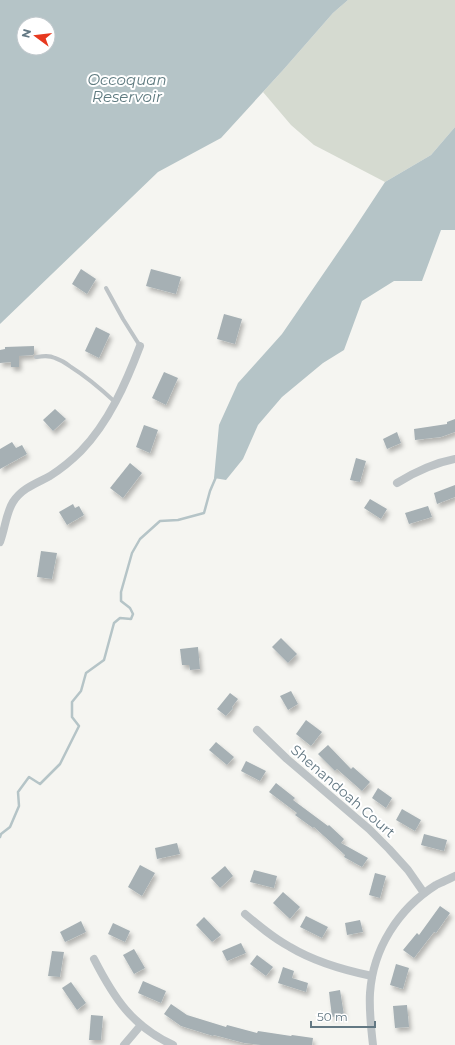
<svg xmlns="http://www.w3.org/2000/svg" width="455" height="1045" viewBox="0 0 455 1045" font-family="Montserrat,sans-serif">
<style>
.green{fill:#d5dad0}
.water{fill:#b5c4c7;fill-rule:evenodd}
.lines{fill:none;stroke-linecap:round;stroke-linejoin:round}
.stream{stroke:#b5c4c7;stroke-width:2.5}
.building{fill:#a6b0b4;filter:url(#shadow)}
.service{stroke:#bdc3c6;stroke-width:4}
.minor{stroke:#bdc3c6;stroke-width:8}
.labels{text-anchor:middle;stroke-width:4;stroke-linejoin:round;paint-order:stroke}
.street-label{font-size:14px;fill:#637883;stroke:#fff}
.water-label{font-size:15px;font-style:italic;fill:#5f7b80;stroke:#fff}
</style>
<defs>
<filter id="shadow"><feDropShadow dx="2.5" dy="4" stdDeviation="2" flood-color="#0004"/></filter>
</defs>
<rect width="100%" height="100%" fill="#f5f5f1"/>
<path class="green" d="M348 0H455V127L431 155 385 182 314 145 291 125 263 92 284 69 333 13Z"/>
<g class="water">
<path d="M0 0H348L333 13 284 69 221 138 158 172 0 324ZM24 24H48V48H24Z"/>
<path d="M455 127V230H441L422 281H394L362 301 344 350 323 363 282 397 258 425 243 459 226 480 214 478 219 425 238 383 282 334 352 232 385 182 431 155Z"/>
</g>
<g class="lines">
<path class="stream" d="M0 837 1 834 10 827 19 806 18 792 29 777 40 784 60 764 79 726 72 717V702L81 691 86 673 104 660 114 623 120 618 131 619 133 614 130 608 121 601V592L132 553 140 539 160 521 178 520 204 513 210 491 216 477"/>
</g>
<g class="building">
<path d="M81 269 96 279 87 294 72 284Z"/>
<path d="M151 269 181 277 176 294 146 286Z"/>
<path d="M224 314 242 319 235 344 217 339Z"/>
<path d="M96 327 110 334 99 358 85 351Z"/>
<path d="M34 346V354L33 355 19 356V367H11V362L0 363V350L5 349V347Z"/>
<path d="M164 372 178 378 166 405 152 398Z"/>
<path d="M55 409 66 419 53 431 43 420Z"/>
<path d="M455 419V432L441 437 415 440 414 429 447 424V422Z"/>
<path d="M144 425 158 430 150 453 136 447Z"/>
<path d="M397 432 401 443 387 449 383 439Z"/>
<path d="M12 442 16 448 22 445 27 454 0 469V449Z"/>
<path d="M356 458 366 461 360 482 350 480Z"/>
<path d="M130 463 142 473 123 498 110 488Z"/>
<path d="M455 485V497L437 504 434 493Z"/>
<path d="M370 499 387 509 381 519 364 508Z"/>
<path d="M73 504 75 508 79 506 84 515 67 525 59 512Z"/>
<path d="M428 506 432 517 409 524 405 513Z"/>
<path d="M41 551 57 553 52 579 37 577Z"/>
<path d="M281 638 297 654 288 663 272 647Z"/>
<path d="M198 647 200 669 190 670 189 665H182L180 649Z"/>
<path d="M291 691 298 704 288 710 280 696Z"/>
<path d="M230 693 238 699 232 707 233 708 226 716 217 709Z"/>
<path d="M306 720 322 732 311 746 296 734Z"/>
<path d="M216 742 234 757 227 765 209 750Z"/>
<path d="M328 745 351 769 353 767 370 782 362 791 337 769 335 771 318 754Z"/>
<path d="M246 761 266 771 260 781 241 771Z"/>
<path d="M276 783 295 798 293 800 328 826 329 825 344 839 341 843 368 858 362 867 344 857 345 855 314 827 313 828 295 815 297 813 269 792Z"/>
<path d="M378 788 392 798 386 808 372 798Z"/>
<path d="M402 809 421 820 415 831 396 820Z"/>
<path d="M424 834 447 840 444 851 421 845Z"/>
<path d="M177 843 180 854 157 859 155 848Z"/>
<path d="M140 865 155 873 142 896 128 887Z"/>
<path d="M225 866 233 876 220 888 211 878Z"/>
<path d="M254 870 277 876 274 888 250 882Z"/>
<path d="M375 873 386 876 380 898 369 895Z"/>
<path d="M283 892 300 907 290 919 273 903Z"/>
<path d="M440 906 450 913 436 933 434 932 414 958 403 950 417 933 419 935Z"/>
<path d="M306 916 328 927 322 938 300 927Z"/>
<path d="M204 917 221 935 212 942 196 925Z"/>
<path d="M360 920 363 932 347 935 345 923Z"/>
<path d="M81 921 86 932 65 942 60 932Z"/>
<path d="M113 923 130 931 125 942 108 934Z"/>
<path d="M241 943 246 953 227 961 222 951Z"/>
<path d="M134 949 145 968 134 974 123 955Z"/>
<path d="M52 951 64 952 60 977 48 976Z"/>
<path d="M257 955 273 967 266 976 250 964Z"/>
<path d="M396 964 409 968 403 989 390 985Z"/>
<path d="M283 967 294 971 292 978 308 983 306 992 278 983Z"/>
<path d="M143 981 166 991 161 1003 138 993Z"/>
<path d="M71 982 86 1003 77 1010 62 988Z"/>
<path d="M340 990 344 1015 332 1017 329 992Z"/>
<path d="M171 1004 187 1015 226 1027 227 1025 257 1033 258 1031 291 1036 292 1035 313 1038 312 1045H261L244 1043 214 1035 213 1036 181 1026 164 1014Z"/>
<path d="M407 1005 409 1027 395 1028 393 1006Z"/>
<path d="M91 1015 103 1016 101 1040H89Z"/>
</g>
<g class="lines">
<g class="service">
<path d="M106 288 123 319 140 346"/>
<path d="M36 357C43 356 49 355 55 358 61 360 66 363 71 367 87 377 101 389 115 402"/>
</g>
<g class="minor">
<path d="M397 483C415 472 434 463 455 459"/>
<path d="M0 542C5 529 6 513 13 502 22 488 37 483 50 476 61 469 72 460 81 451 109 422 126 383 140 346"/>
<path d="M257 730 287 759 369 829 389 849 408 870 424 893"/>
<path d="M245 914C259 926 273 938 290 947 315 962 343 970 372 976"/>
<path d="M94 959C114 998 132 1026 173 1045"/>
<path d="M124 1045 141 1025"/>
<path d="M373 1045C371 1028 369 1010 370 993 373 949 398 909 436 885 442 882 449 879 455 876"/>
</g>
</g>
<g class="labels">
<g class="street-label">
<text transform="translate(343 791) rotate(41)" y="5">Shenandoah Court</text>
</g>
<g class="water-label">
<text x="127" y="85">Occoquan<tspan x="127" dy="17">Reservoir</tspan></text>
</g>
</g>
<g transform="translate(36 36) rotate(285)"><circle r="19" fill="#ffffff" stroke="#c1c9cd"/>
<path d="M0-3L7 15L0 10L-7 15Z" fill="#e7391f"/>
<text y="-6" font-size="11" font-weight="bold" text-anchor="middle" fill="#637883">N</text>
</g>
<path d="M311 1021v6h64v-6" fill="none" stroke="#637883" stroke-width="2"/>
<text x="317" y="1021" font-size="12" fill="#637883" stroke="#ffffff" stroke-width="3" paint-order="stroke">50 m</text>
</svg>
